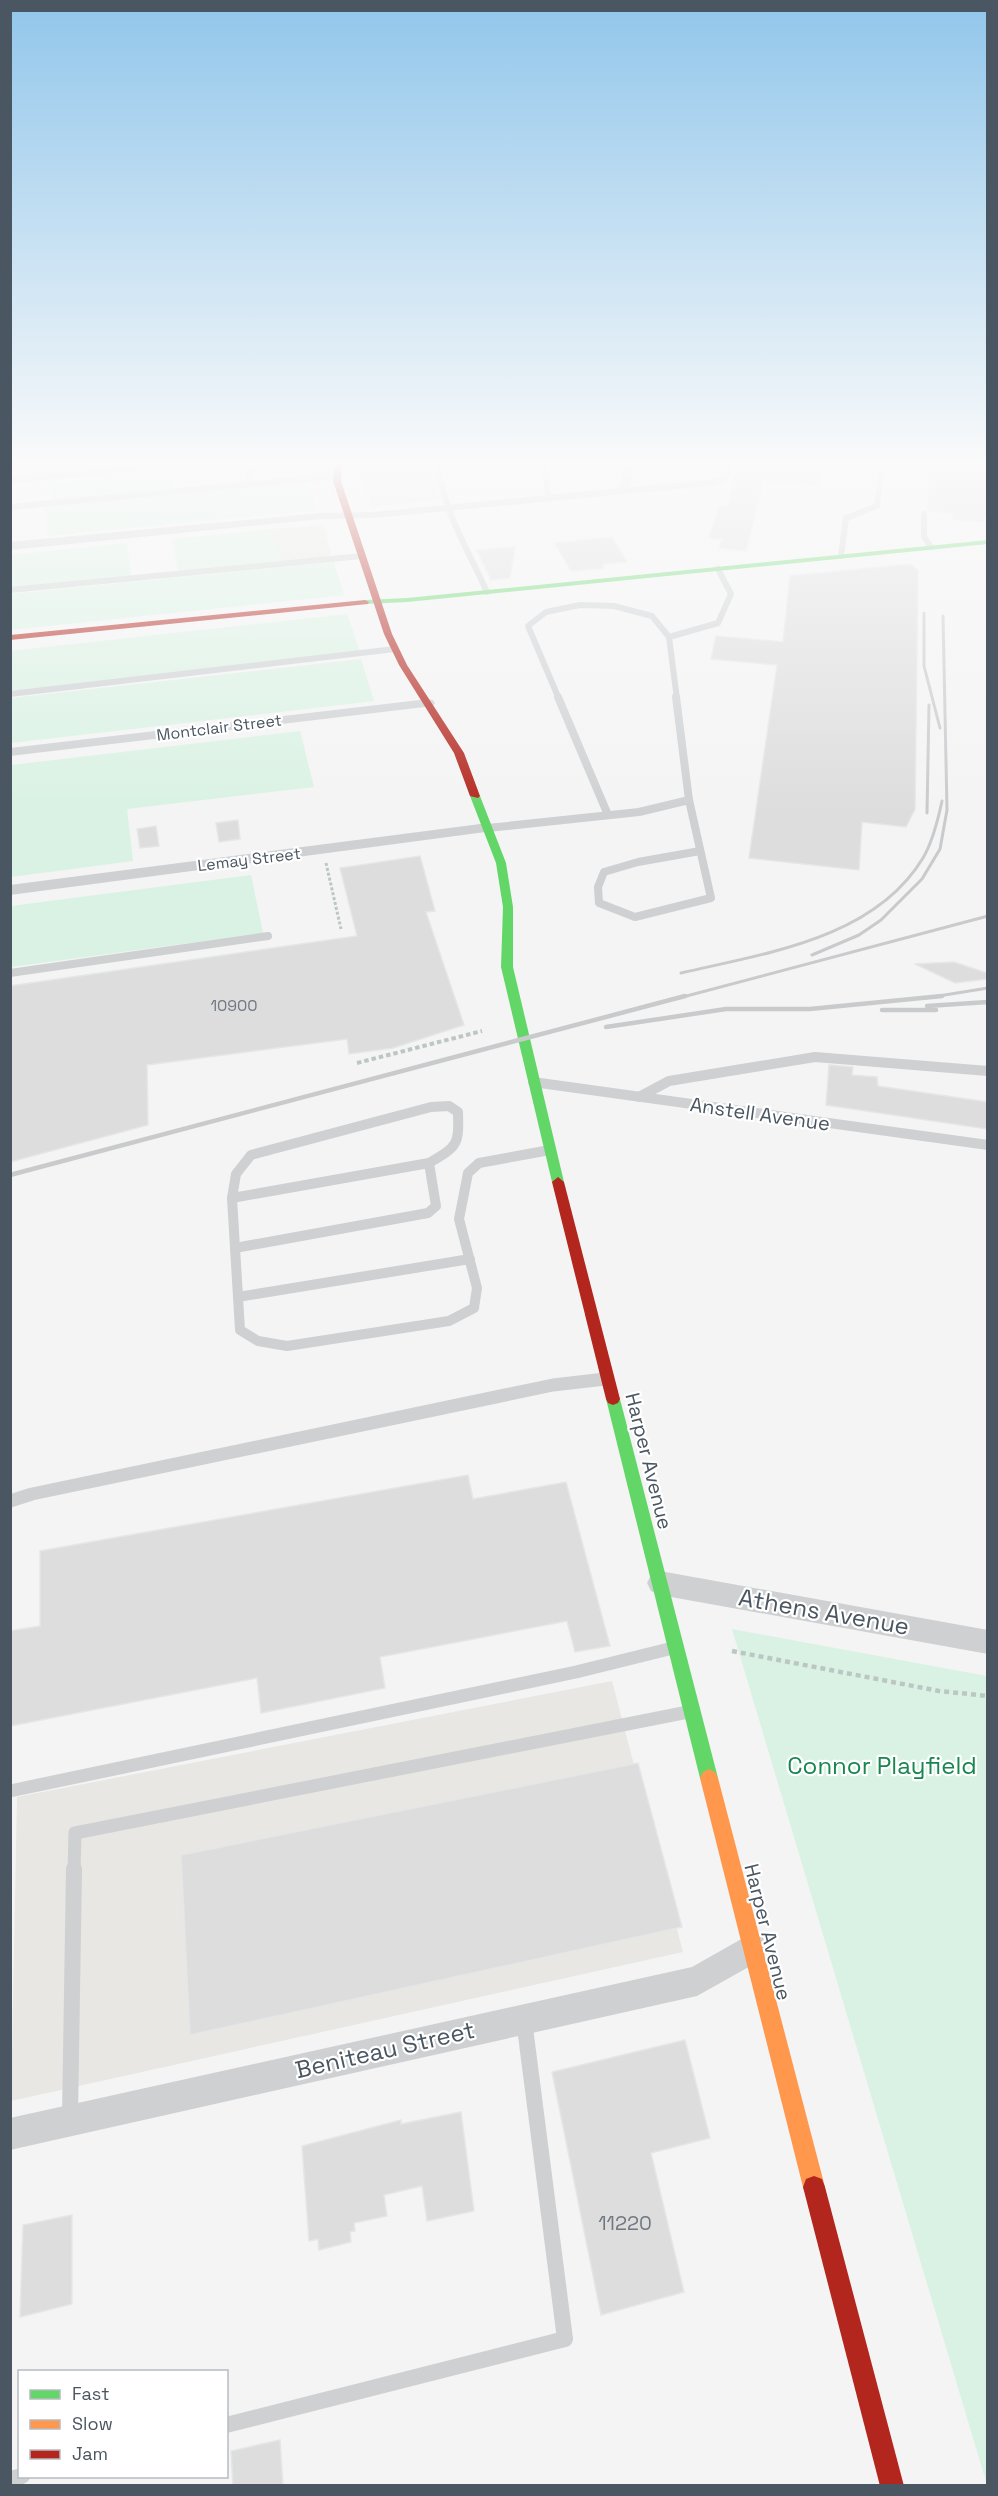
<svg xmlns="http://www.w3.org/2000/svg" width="998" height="2496" viewBox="0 0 998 2496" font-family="'Space Grotesk',sans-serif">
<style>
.commercial{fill:#e8e7e3}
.green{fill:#d9f2e3}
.building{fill:#ddddde;stroke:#e5e6e7;stroke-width:1.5}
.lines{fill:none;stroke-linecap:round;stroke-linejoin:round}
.path-far2{stroke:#bcc7c4;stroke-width:3;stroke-dasharray:3 2;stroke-linecap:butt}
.path-far1{stroke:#bcc7c4;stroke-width:4;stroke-dasharray:4.5 3;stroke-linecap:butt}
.path{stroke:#bcc7c4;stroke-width:4.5;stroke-dasharray:5 4;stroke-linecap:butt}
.lane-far4{stroke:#ced0d2;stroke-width:6}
.lane-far3{stroke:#ced0d2;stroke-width:8}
.lane-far2{stroke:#ced0d2;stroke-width:10}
.lane-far1{stroke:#ced0d2;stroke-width:13}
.lane{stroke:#ced0d2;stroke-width:16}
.street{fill:#ced0d2;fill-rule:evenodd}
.fast{fill:#63d668;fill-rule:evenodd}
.slow{fill:#ff974d;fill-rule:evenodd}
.jam{fill:#b3261e;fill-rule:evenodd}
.rail-far1{stroke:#c9cacc;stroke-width:3}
.rail{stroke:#c9cacc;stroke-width:4.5}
.labels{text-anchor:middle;stroke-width:4.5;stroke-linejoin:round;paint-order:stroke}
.far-street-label{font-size:16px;fill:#4a5661;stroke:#fff}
.number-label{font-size:16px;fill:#707881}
.street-label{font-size:20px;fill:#4a5661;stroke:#fff}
.near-number-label{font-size:20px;fill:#707881}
.near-street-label{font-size:24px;fill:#4a5661;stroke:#fff}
.near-park-label{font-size:24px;fill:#17864f;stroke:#fff}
</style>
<rect width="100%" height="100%" fill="#f4f4f4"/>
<g class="commercial">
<path d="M364 464H431L430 470 440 500 372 507 361 477Z"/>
<path d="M324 525 332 558 275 562 269 529Z"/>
<path d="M612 1681 683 1952 11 2101 17 1797Z"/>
</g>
<g class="green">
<path d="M261 464H314L311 476 255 482Z"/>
<path d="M169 472 172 490 52 501 51 483Z"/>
<path d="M308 482 318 510 47 536 45 506Z"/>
<path d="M271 529 281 561 178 571 172 539Z"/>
<path d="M127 543 131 577 11 588V555Z"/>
<path d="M334 562 344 595 11 630V594Z"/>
<path d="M347 614 360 652 11 691 10 651Z"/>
<path d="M361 659 374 701 11 743V698Z"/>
<path d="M300 731 314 787 127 809 133 861 11 877V765Z"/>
<path d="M251 875 263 933 11 967V906Z"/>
<path d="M732 1629 987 1676V2485Z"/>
</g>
<g class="building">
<path d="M738 464H823L819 486 763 481 746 551 719 548 722 539 709 538 719 506H727Z"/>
<path d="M929 464H987V516L984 515V522L953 519V513L928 511Z"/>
<path d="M612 537 627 562 602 564 604 568 571 571 555 543Z"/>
<path d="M515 547 510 578 491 580 477 550Z"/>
<path d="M911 564 918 571 915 809 906 827 862 822 859 870 749 858 777 665 711 659 716 636 783 642 790 576Z"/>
<path d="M238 820 240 839 219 842 216 823Z"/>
<path d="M156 826 159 846 140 848 137 829Z"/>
<path d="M420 856 435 911 426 912 464 1025 393 1048 349 1054 347 1039 147 1065 148 1125 10 1162V986L357 936 340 868Z"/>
<path d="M954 962 987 973V979L955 983 915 964Z"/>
<path d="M829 1065 853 1067 852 1075 877 1077 878 1086 987 1102V1129L826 1105Z"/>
<path d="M468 1475 473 1499 566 1482 610 1646 575 1652 567 1621 380 1657 385 1688 261 1713 257 1678 10 1726V1631L40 1626V1551Z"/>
<path d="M638 1763 682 1927 190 2035 181 1855Z"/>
<path d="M685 2040 710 2138 651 2153 684 2292 601 2315 552 2072Z"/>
<path d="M461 2112 474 2211 427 2221 422 2186 384 2195 387 2216 354 2223 355 2231 350 2232 351 2242 319 2250 318 2239 309 2241 302 2146 401 2120V2124Z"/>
<path d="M72 2215V2304L20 2317 23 2225Z"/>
<path d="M280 2440 283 2486H233L231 2451Z"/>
</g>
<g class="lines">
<path class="path-far2" d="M326 863 341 929"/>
<path class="path-far1" d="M357 1063 482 1031"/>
<path class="path" d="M732 1651 939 1691 988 1696"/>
<g class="lane-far4">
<path d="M438 464C442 508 469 552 487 592"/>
<path d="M545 464 548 498"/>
<path d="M725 475 730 472 732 464"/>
<path d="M247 485 253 464"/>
<path d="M10 507 337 476"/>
<path d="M924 514V537L931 547"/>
<path d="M841 556 846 518 877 506 882 464"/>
<path d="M10 590 362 556"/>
<path d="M10 694 395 649"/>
<path d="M559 699 528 626 546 612 580 605 614 606 652 616 669 637"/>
<path d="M677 699 669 637 718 623 731 594 718 569"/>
</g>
<g class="lane-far3">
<path d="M558 697 608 815"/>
<path d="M689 800 711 898 635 917 599 903 598 887 604 872 638 862 700 851"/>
<path d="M488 828 639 812 689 800 676 697"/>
<path d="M10 973 268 936"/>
</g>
<g class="lane-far2">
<path d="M533 1082 988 1145"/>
<path d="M639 1097 669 1081 815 1057 988 1071"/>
<path d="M449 1106 458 1112C459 1145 458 1146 429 1163L232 1198 236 1174 251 1155 431 1107Z"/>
<path d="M232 1198 240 1330 258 1341 287 1346 449 1321 474 1308 477 1288 459 1219 468 1173 479 1163 550 1150"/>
<path d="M235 1248 428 1213 436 1206 429 1163"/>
<path d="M238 1297 470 1259"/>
<path d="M592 1381 605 1379"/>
</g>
<g class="lane-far1">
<path d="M10 1501 32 1494 553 1385 605 1379"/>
<path d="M10 1791 576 1672 673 1648"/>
<path d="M74 1870 75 1833 688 1712"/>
</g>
<g class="lane">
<path d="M70 2117 74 1869"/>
<path d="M226 2425 565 2339 524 2020"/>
<path d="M10 2479 22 2476"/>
</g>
<g class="street">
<path d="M146 464H190L185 467 10 483V477Z"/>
<path d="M625 464H635L630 487 710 480 718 478 725 472 730 475 726 482 711 486 373 518 321 519 10 550V542L321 513 373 512 619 488Z"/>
<path d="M428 699 433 700 435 703 433 706 10 756V748Z"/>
<path d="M488 823 493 825 496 828 493 831 10 895V885Z"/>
<path d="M660 1571 988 1630V1654L660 1595 651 1591 647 1583 651 1575Z"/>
<path d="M752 1933 763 1937 767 1948 763 1959 697 1996 10 2150V2118L692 1967Z"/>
</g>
<g class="fast">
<path d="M988 540V544L407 602 365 604 361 602 365 600 407 598Z"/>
<path d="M475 793 480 796 506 863 513 907V967L564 1182 558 1187 552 1182 501 967 503 907 496 863 470 796Z"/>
<path d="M613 1393 618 1395 620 1399 718 1778 715 1784 709 1787 703 1784 700 1778 606 1399 608 1395Z"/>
</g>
<path class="slow" d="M709 1769 715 1772 718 1778 825 2187 822 2195 814 2198 806 2195 803 2187 700 1778 703 1772Z"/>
<g class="jam">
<path d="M335 464H342L341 481 392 634 407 665 464 753 480 796 478 798 470 796 454 753 399 665 384 634 333 481Z"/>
<path d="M365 600 369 602 368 604 10 640V635Z"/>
<path d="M558 1177 564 1182 620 1399 618 1403 613 1405 608 1403 606 1399 552 1182Z"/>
<path d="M814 2176 822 2179 825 2187 904 2486H880L803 2187 806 2179Z"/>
</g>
<g class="rail-far1">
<path d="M924 613V666L940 728"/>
<path d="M927 813 929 705"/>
<path d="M812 955 859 935 881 920 922 879 940 849 947 810 943 616"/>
<path d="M681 973C766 953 874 939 923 858 933 841 938 820 942 801"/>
<path d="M679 998 988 916"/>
<path d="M926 998 988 988"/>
</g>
<g class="rail">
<path d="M927 1006 988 1002"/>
<path d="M882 1010H936"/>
<path d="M606 1027 726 1009H810L942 996"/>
<path d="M10 1175 685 996"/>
</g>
</g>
<linearGradient id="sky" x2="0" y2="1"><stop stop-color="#91c6eb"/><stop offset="0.57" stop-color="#fafafa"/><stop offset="1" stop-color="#fafafa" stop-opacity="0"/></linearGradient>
<rect width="998" height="814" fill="url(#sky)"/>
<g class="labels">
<g class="far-street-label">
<text transform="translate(219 727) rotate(-7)" y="6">Montclair Street</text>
<text transform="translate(249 859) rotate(-7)" y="6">Lemay Street</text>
</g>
<g class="number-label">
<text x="234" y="1011">10900</text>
</g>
<g class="street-label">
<text transform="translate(760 1114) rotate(8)" y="7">Anstell Avenue</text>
<text transform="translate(649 1461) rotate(76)" y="7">Harper Avenue</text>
<text transform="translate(768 1932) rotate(76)" y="7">Harper Avenue</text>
</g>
<g class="near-number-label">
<text x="625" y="2230">11220</text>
</g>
<g class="near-street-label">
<text transform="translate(824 1612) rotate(10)" y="8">Athens Avenue</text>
<text transform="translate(385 2050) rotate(-13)" y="8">Beniteau Street</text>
</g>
<g class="near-park-label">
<text x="882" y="1774">Connor Playfield</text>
</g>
</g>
<rect width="998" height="2496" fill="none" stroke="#4a5661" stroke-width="24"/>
<rect x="18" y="2370" width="210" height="108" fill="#ffffff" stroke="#b7bbc0" stroke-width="1.5"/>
<rect x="30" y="2390" width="30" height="9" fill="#63d668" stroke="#b7bbc0" stroke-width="1.5"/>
<text x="72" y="2400" font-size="18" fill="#4a5661">Fast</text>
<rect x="30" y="2420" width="30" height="9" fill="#ff974d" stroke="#b7bbc0" stroke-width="1.5"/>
<text x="72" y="2430" font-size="18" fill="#4a5661">Slow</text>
<rect x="30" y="2450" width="30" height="9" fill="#b3261e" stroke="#b7bbc0" stroke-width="1.5"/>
<text x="72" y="2460" font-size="18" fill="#4a5661">Jam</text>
</svg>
